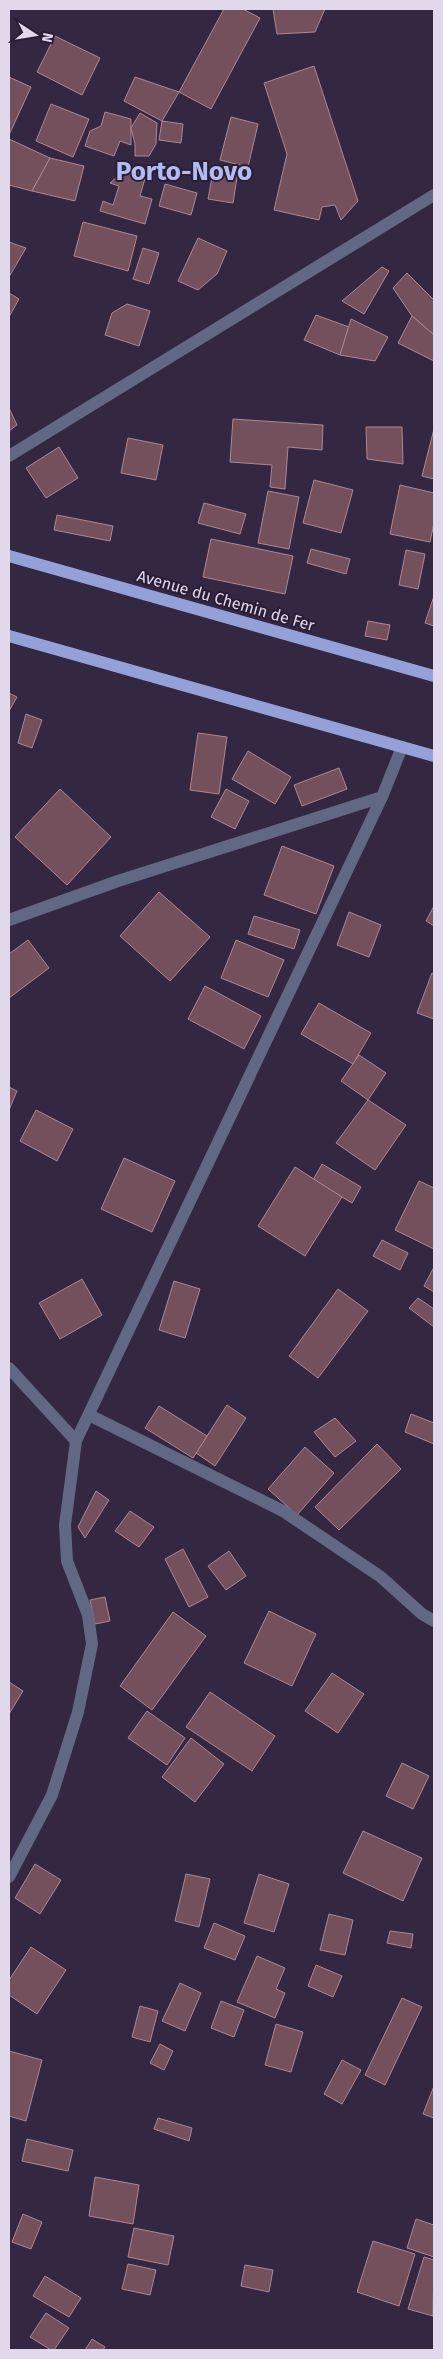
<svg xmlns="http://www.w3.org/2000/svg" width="443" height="2359" viewBox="0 0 443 2359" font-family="'Fira Sans',sans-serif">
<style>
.building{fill:#73505c;stroke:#ad8793}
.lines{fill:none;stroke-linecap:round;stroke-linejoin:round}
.minor{stroke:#616883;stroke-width:12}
.major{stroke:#94a1d8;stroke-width:12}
.labels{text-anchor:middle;stroke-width:4;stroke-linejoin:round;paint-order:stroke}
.street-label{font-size:16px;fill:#e1d9eb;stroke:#2a1e37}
.town-label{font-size:26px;font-weight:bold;fill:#b1bcf3;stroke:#2a1e37}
</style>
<rect width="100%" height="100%" fill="#342742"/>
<g class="building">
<path d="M224 9H243L260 18 211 109 179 92Z"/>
<path d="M273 9H325L315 32 277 34Z"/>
<path d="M55 36 100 58 82 95 37 72Z"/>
<path d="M314 66 358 201 341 220 335 205 322 207 319 220 274 210 287 154 264 83Z"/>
<path d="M9 77 31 87 9 135Z"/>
<path d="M135 77 179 92 162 121 124 101Z"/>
<path d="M51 104 89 119 73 157 36 141Z"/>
<path d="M105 112 131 119V145L120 141 114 156 85 146 90 131 101 126Z"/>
<path d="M140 113 157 123 156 144 149 156H135V144L131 128Z"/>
<path d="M231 117 258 124 248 167 220 160Z"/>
<path d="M162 121 183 124 181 143 159 140Z"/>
<path d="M9 139 50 158 32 191 9 185Z"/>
<path d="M50 158 84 166 75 201 32 191Z"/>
<path d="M120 167 146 175 140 196 152 199 145 224 100 211 103 201 113 205 119 186 110 183 117 177Z"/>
<path d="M214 167 238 171 233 203 208 199Z"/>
<path d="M165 184 197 193 191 215 159 206Z"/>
<path d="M83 222 137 236 128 271 74 256Z"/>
<path d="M198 238 227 251 217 274 198 290 178 281Z"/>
<path d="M9 242 26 248 9 277Z"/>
<path d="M143 248 159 253 149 284 133 279Z"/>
<path d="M382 267 389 271 364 314 342 301Z"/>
<path d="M407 273 434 300V335L412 316 393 288Z"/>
<path d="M9 293 19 299 9 317Z"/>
<path d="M127 304 150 311 139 346 105 335 112 313Z"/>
<path d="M316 315 349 327 340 355 304 340Z"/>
<path d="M412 316 434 335V361L398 343Z"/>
<path d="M351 319 388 337 375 361 340 355Z"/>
<path d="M9 408 17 425 9 431Z"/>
<path d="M233 419 323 425 322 450 288 447 285 489 270 487 272 465 230 462Z"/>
<path d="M366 427H402L403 464 367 459Z"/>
<path d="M434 429V479L422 476Z"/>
<path d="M128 438 163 445 156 480 121 473Z"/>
<path d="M59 447 78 478 46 498 26 468Z"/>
<path d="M314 480 353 490 341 533 303 523Z"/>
<path d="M400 485 434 493V523L430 542 390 534Z"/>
<path d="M268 491 299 497 289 549 258 543Z"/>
<path d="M204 503 246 514 240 534 198 523Z"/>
<path d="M57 515 113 526 110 541 54 530Z"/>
<path d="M211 539 293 556 285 594 203 577Z"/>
<path d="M311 549 350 559 346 574 307 563Z"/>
<path d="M406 550 425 554 418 589 399 585Z"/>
<path d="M434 596V626L425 623Z"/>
<path d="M368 621 390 625 387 640 365 636Z"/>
<path d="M9 693 17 697 9 711Z"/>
<path d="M26 714 42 720 32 748 18 743Z"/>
<path d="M198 733 227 737 219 794 190 790Z"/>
<path d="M248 751 291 777 275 804 232 779Z"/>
<path d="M339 768 347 789 302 806 294 785Z"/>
<path d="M60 789 111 837 67 885 15 837Z"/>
<path d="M226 789 249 801 235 829 211 817Z"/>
<path d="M282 846 334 866 316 914 264 895Z"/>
<path d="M159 892 210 937 170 981 120 936Z"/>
<path d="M434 906V926L426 921Z"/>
<path d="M349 912 381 925 369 957 337 945Z"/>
<path d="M254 916 300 930 294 949 248 934Z"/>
<path d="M28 940 49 968 9 998V954Z"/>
<path d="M236 940 284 960 268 997 221 978Z"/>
<path d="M432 973 434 974V1019L417 1013Z"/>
<path d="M205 986 261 1016 244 1049 188 1019Z"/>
<path d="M319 1003 371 1033 353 1064 301 1034Z"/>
<path d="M359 1055 386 1073 368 1100 341 1081Z"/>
<path d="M9 1087 17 1091 9 1110Z"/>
<path d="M368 1100 406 1125 375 1170 336 1143Z"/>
<path d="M36 1110 73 1129 57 1161 20 1141Z"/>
<path d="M124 1158 175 1181 152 1232 101 1209Z"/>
<path d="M322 1164 361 1187 352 1203 313 1180Z"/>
<path d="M295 1167 342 1197 305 1256 258 1226Z"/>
<path d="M419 1181 434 1188V1249L395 1230Z"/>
<path d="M382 1240 408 1253 400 1270 373 1256Z"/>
<path d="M434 1267V1292L424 1286Z"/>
<path d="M82 1279 102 1315 60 1339 39 1303Z"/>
<path d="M174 1281 200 1289 185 1338 159 1330Z"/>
<path d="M338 1289 368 1311 318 1378 289 1356Z"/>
<path d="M418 1298 434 1309V1327L409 1308Z"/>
<path d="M227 1405 246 1418 215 1466 196 1453Z"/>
<path d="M159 1406 207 1436 193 1458 145 1428Z"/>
<path d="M411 1414 434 1423V1444L405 1432Z"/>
<path d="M335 1418 356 1441 335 1457 314 1432Z"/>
<path d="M377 1444 401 1469 339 1530 315 1507Z"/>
<path d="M305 1447 334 1473 297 1515 268 1489Z"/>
<path d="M96 1491 109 1500 85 1538 78 1527Z"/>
<path d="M130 1511 154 1527 139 1547 115 1531Z"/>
<path d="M183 1549 208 1597 189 1607 165 1559Z"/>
<path d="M229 1551 246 1576 226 1590 208 1566Z"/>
<path d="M105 1597 110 1621 95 1624 90 1600Z"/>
<path d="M269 1611 316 1634 292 1686 244 1663Z"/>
<path d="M173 1612 206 1636 152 1710 120 1686Z"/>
<path d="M332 1673 364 1694 338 1733 305 1711Z"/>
<path d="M9 1682 23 1691 9 1714Z"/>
<path d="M210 1692 275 1736 252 1771 186 1727Z"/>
<path d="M147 1711 185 1738 167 1765 128 1738Z"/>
<path d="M191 1738 224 1764 195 1802 162 1777Z"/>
<path d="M402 1763 429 1776 413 1809 386 1796Z"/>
<path d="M363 1831 422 1858 403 1901 343 1873Z"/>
<path d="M35 1864 61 1880 40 1914 15 1898Z"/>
<path d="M186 1874 210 1879 199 1927 175 1921Z"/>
<path d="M259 1874 289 1884 274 1932 244 1923Z"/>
<path d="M329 1914 353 1920 345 1955 320 1950Z"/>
<path d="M214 1923 245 1936 235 1960 204 1948Z"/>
<path d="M390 1931 413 1934 411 1948 387 1943Z"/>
<path d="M31 1947 66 1970 37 2014 9 1995V1980Z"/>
<path d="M257 1956 285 1968 276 1989 285 1993 275 2018 237 2002Z"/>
<path d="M316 1965 342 1976 333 1997 308 1986Z"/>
<path d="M180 1983 201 1993 185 2031 162 2021Z"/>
<path d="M402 1998 422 2007 385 2085 365 2075Z"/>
<path d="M221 2001 244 2010 234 2037 211 2028Z"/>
<path d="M140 2006 158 2011 150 2042 132 2037Z"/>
<path d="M276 2024 303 2032 291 2072 265 2065Z"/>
<path d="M160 2044 173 2051 164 2070 150 2063Z"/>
<path d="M9 2051 42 2060 26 2121 9 2116Z"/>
<path d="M342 2060 361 2070 342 2104 324 2094Z"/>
<path d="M434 2086V2118L423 2114Z"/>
<path d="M158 2118 192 2128 189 2141 154 2129Z"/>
<path d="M27 2139 73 2150 68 2171 22 2161Z"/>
<path d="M95 2177 139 2185 133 2224 89 2216Z"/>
<path d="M23 2214 42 2222 31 2249 12 2242Z"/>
<path d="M416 2219 434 2225V2257L407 2248Z"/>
<path d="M134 2228 174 2236 168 2265 128 2257Z"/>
<path d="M373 2241 415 2254 399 2306 357 2292Z"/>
<path d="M424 2257 434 2260 433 2316 408 2309Z"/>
<path d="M128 2264 156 2270 150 2295 122 2289Z"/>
<path d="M245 2265 273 2270 269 2292 241 2286Z"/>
<path d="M45 2276 81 2298 69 2317 33 2296Z"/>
<path d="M46 2313 69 2328 54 2350H51L30 2337Z"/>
<path d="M92 2339 105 2347 103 2350H85Z"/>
</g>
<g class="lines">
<g class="minor">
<path d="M9 456 434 195"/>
<path d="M9 920 118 881 382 797 402 747"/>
<path d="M9 1368 76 1441"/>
<path d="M89 1415 283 1511 381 1577 422 1614 434 1621"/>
<path d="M9 1877 52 1795 78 1712 92 1644 88 1615 67 1561 65 1525 76 1441 382 797"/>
</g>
<g class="major">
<path d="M9 556 434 676"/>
<path d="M9 636 434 756"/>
</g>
</g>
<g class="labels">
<g class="street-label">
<text transform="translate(226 600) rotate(16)" y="6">Avenue du Chemin de Fer</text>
</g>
<g class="town-label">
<text x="184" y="180">Porto-Novo</text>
</g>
</g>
<rect width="443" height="2359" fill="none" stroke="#e1d9eb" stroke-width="20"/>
<g transform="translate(35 35) rotate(102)" stroke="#2a1e37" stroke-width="4" paint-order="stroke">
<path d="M0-4L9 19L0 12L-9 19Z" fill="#e1d9eb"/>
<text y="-8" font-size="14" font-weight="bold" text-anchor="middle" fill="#e1d9eb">N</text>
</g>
</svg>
